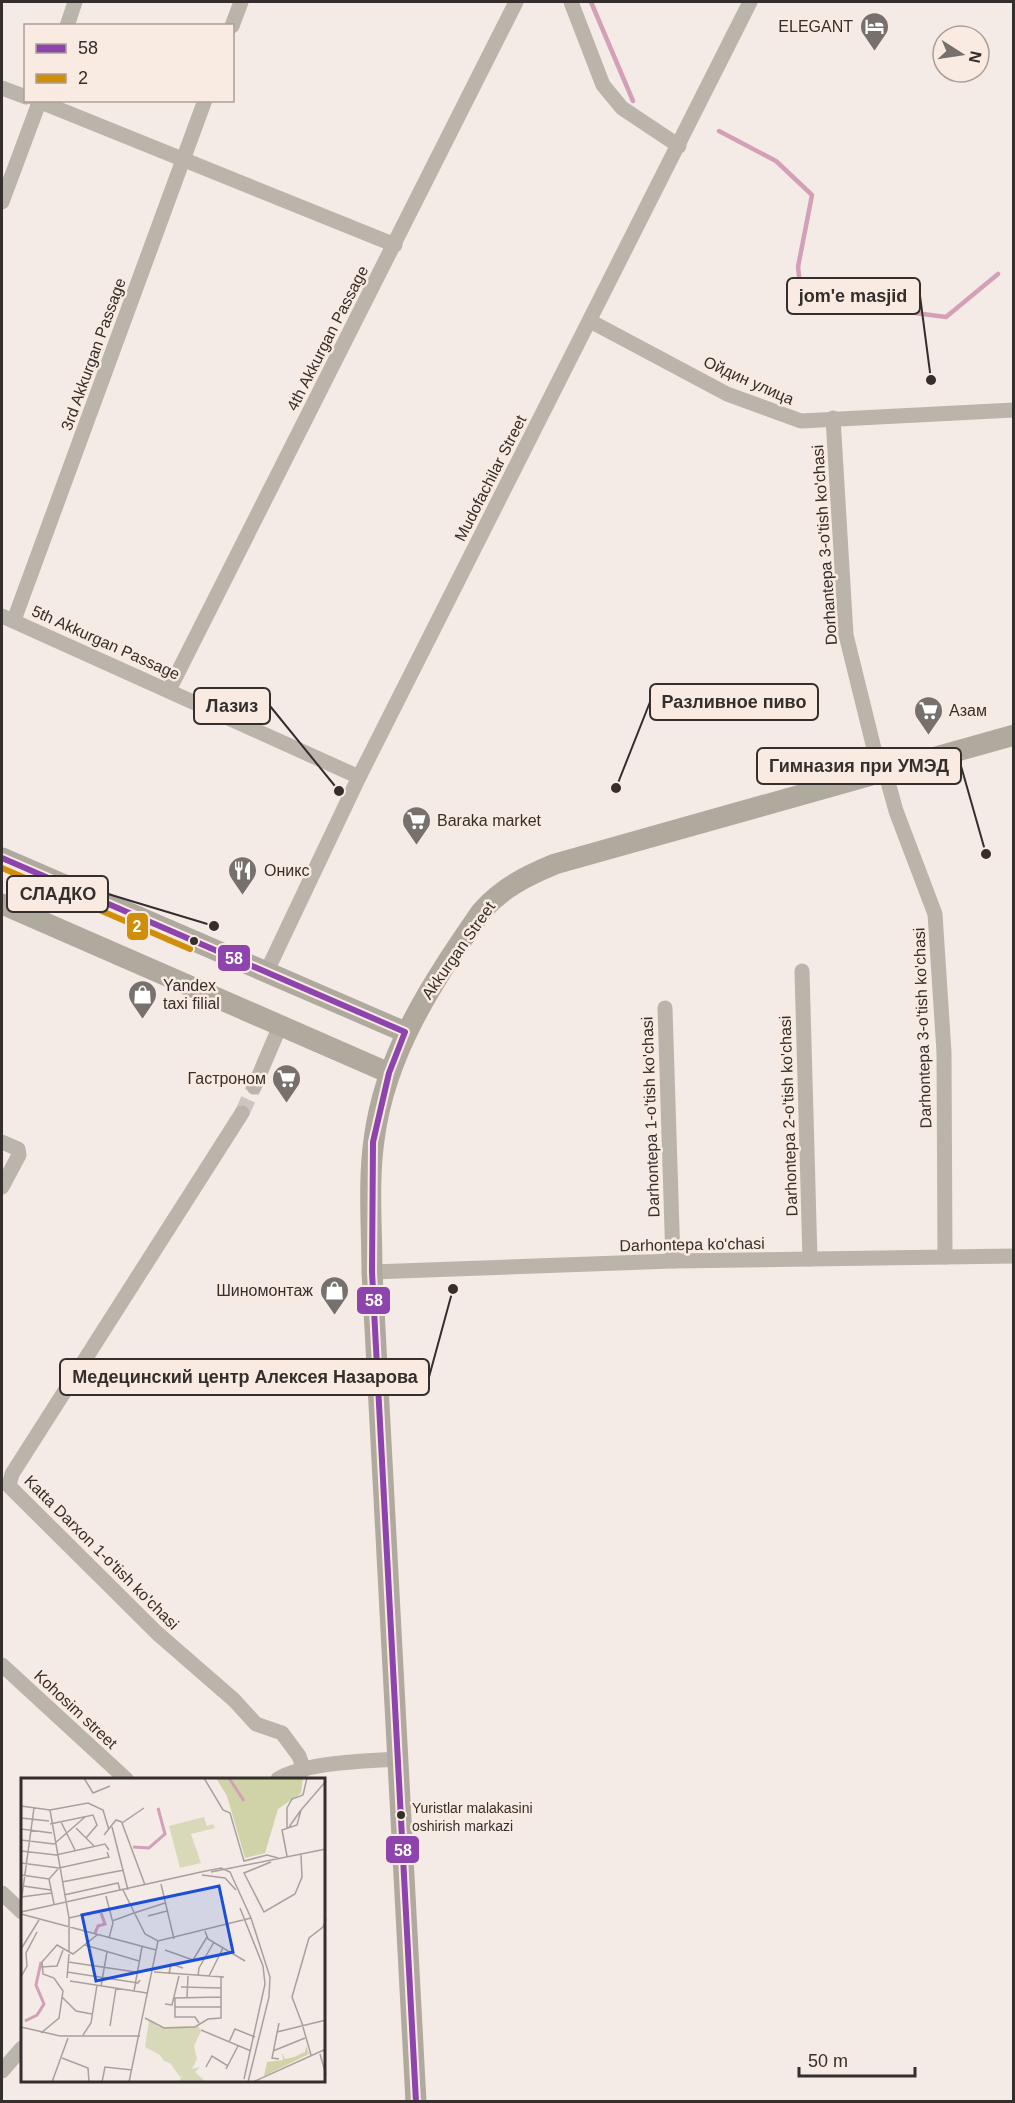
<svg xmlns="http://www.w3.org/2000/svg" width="1015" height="2103" viewBox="0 0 1015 2103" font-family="Helvetica,sans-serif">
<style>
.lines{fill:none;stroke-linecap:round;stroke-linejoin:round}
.stream{stroke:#d4a0b7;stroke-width:4.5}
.street-tunnel{stroke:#cec5c2;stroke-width:15;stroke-dasharray:15 8;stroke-linecap:butt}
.street{stroke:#bab4ab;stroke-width:15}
.secondary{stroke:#b0a99e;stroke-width:21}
.bus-1-casing{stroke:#f9eae2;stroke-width:10}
.bus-2-casing{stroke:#f9eae2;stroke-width:10}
.bus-1{stroke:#8e44ad;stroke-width:6}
.bus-2{stroke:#d08e09;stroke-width:6}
.bus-dot{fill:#342f2c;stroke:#f9eae2;stroke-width:2}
.labels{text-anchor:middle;stroke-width:5;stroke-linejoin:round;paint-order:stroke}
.bus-label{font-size:14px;fill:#342f2c;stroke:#f9eae2;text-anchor:start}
.poi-label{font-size:16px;fill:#342f2c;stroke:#f9eae2;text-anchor:start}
.street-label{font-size:16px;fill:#342f2c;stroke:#f9eae2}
.inset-river{fill:none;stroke:#d4a0b7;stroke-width:3}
.inset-road{fill:none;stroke:#a7a09c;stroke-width:1.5}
.view{fill:#1d4ed8;fill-opacity:0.15;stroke:#1d4ed8;stroke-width:3}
.inset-edge{fill:none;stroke:#342f2c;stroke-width:3}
.leader{fill:none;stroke:#342f2c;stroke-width:2}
.callout-dot{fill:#342f2c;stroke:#f9eae2;stroke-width:2}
.callout{fill:#f9eae2;stroke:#342f2c;stroke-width:2}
.callout-label{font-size:18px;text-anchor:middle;font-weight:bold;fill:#342f2c}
.line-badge{stroke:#f9eae2;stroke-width:2}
.badge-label{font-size:16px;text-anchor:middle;font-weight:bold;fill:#fff}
</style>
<rect width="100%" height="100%" fill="#f4ebe7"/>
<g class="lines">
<g class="stream">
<path d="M591 2 633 101"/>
<path d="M719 131 776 161 812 195 798 267 801 293 815 304 861 306 946 317 998 274"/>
</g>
<path class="street-tunnel" d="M242 1113 254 1087"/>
<g class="street">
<path d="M571 2 603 85 622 108 679 146"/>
<path d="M67 26 75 2"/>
<path d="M232 26 241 2"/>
<path d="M2 88 26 97"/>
<path d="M36 100 395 245"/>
<path d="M2 202 40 100"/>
<path d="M590 321 727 394 801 421 1014 410"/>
<path d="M833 418 846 635 880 773"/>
<path d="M2 616 359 777"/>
<path d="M14 620 205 100"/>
<path d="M169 690 516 2"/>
<path d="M885 771 896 811 935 914 944 1052 945 1257"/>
<path d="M802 971 810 1259"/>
<path d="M266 973 359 777 750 2"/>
<path d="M665 1008 673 1261"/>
<path d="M254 1087 280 1026"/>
<path d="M242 1113 12 1474 9 1486 157 1633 234 1700 256 1724 282 1733 299 1756 304 1770"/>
<path d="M2 1142 18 1149 19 1155 2 1187"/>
<path d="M372 1272 673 1261 1014 1256"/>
<path d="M2 1665 126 1779"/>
<path d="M278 1779C306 1762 365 1761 398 1759"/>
<path d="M2 1893 22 1912"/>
<path d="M2 2071 22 2048"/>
</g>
<g class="secondary">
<path d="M2 858 405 1032"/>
<path d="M2 904 389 1073"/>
<path d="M416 2102 372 1272C372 1229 368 1183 374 1140 385 1053 432 983 481 912 502 888 526 876 555 864L1014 735"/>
</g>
<defs>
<path id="bus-1" d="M2 858 405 1032 389 1073 373 1142 372 1272 416 2102"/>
<path id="bus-2" d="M2 868 190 949"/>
</defs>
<use href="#bus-1" class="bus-1-casing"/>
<use href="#bus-2" class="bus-2-casing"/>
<use href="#bus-1" class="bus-1"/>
<use href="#bus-2" class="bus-2"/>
</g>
<defs>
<symbol id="hotel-pin" viewBox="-11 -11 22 30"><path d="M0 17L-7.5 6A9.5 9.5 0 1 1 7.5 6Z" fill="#77716d" stroke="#f9eae2"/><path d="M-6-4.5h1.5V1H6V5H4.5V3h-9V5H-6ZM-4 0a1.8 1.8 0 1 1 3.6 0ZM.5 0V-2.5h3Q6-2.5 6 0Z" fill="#fff"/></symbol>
<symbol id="supermarket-pin" viewBox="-11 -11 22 30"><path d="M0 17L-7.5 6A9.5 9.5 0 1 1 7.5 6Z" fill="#77716d" stroke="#f9eae2"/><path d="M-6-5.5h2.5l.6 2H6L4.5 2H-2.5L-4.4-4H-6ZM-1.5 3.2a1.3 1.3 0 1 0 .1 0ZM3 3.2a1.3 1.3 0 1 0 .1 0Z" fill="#fff"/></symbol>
<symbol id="restaurant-pin" viewBox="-11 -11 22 30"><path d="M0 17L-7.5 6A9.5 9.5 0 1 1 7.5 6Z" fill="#77716d" stroke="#f9eae2"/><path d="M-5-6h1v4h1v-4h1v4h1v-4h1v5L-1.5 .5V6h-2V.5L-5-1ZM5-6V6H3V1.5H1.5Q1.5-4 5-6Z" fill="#fff"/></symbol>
<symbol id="shop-pin" viewBox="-11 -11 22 30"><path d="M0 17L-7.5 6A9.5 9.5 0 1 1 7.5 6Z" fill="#77716d" stroke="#f9eae2"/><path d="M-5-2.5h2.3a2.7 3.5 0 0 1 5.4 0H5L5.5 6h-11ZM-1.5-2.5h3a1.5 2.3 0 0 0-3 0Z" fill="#fff"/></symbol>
</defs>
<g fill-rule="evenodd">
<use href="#hotel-pin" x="858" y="10" width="33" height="45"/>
<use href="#supermarket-pin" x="912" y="694" width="33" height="45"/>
<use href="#supermarket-pin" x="400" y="804" width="33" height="45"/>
<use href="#restaurant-pin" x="226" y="854" width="33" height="45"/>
<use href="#shop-pin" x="126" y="978" width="33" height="45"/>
<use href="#supermarket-pin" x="270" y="1062" width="33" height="45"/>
<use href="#shop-pin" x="318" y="1274" width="33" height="45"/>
</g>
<g class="bus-dot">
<circle cx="194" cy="941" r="5"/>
<circle cx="401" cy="1815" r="5"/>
</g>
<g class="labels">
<g class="bus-label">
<text x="412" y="1813">Yuristlar malakasini<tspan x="412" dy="18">oshirish markazi</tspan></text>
</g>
<g class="poi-label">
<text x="853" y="32" text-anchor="end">ELEGANT</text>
<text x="949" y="716">Азам</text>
<text x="437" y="826">Baraka market</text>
<text x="264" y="876">Оникс</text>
<text x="163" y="991">Yandex<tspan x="163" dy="18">taxi filial</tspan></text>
<text x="266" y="1084" text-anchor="end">Гастроном</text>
<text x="313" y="1296" text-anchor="end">Шиномонтаж</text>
</g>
<g class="street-label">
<text transform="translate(327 338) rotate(-63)" y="6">4th Akkurgan Passage</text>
<text transform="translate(93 354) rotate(-70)" y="6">3rd Akkurgan Passage</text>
<text transform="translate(749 380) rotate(24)" y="6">Ойдин улица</text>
<text transform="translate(490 478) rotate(-63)" y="6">Mudofachilar Street</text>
<text transform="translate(824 545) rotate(-94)" y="6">Dorhantepa 3-o'tish ko'chasi</text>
<text transform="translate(106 642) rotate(24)" y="6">5th Akkurgan Passage</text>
<text transform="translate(458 950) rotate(-55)" y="6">Akkurgan Street</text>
<text transform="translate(922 1028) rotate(-92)" y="6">Darhontepa 3-o'tish ko'chasi</text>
<text transform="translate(788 1116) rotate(-92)" y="6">Darhontepa 2-o'tish ko'chasi</text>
<text transform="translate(650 1117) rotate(-92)" y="6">Darhontepa 1-o'tish ko'chasi</text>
<text transform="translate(692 1244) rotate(-1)" y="6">Darhontepa ko'chasi</text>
<text transform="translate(102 1552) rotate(45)" y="6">Katta Darxon 1-o'tish ko'chasi</text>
<text transform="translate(76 1709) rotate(43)" y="6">Kohosim street</text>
</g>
</g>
<g transform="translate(21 1778)">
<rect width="304" height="304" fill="#f4ebe7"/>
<path d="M183 39 186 48 192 46 194 50 170 56 180 85 159 90 148 48ZM128 242 138 249 177 248 180 253 173 268 176 281 171 291 179 289 174 294 185 304H157L162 297 159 299 149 285 143 283 140 289 143 283 139 277 124 269Z" fill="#d8d9b8"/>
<path d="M195 0H282L280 15 257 31 244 75 224 80 206 18ZM285 268 288 276 243 298 246 284 262 282 261 275 264 281 273 279 284 274Z" fill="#d0d2a7"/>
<path class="inset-river" d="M208 0 223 23M112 69 128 70 144 56 137 30M74 155 77 148 84 146 80 135M4 243 16 237 23 226 15 207 20 184"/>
<path class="inset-road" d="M63 0 72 15 89 8M183 0 202 32 209 35 223 83 246 77 257 80M0 28 29 32 67 25 82 32 88 52M123 30 101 45 124 107M29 32 48 140V173M0 40 28 43M40 44 54 72M29 46 72 37 76 47 65 60M91 49 107 112M268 49 280 32M55 50 73 68M266 50V30L271 21 282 17 286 0M0 51 31 55M83 57 95 42 101 44M0 62 33 66 64 39M0 73 35 77 84 66 88 72M266 78 261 52 276 47 280 32 305 3M250 84 223 95 243 134 274 116 281 99 280 77M0 85 38 90 88 79 86 74M190 94 305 71M0 97 28 101 37 91M181 97 204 100 215 112M28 101 33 126M41 104 103 92M140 106 153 161M2 108 30 112M102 112 124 156 137 163 230 140M43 117 97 105 99 112M85 118 92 145 88 160M0 119 31 115M0 125 13 30M219 130 242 188 244 206 223 301M0 134 180 94 200 90 209 94 230 140 249 199 248 219 227 304M113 135 144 125M0 136 135 172M127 138 146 133M48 140 97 129M91 143 113 135M184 153 187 161 224 183M64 167 118 183M0 171 18 142M144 172 172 182 186 159M47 184 115 194M20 189 36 188 42 172M46 194 117 205 119 202M133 194 203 199M148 196 150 186 162 190M177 198 178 190 193 164M188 198 202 170M0 199 6 188 5 175 16 154M46 200 48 176M49 203 126 215M80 208 86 174M160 209 200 210M113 213 121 169M41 219 55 233 71 236M166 219 167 198M144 226 151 227 158 198M154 229H200M124 240 143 250 174 249 187 241 200 240V199M178 245 174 239H154V220L200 219M258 245 251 280 258 281M89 248 95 210M282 248 271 219 288 160 302 149 305 141M0 249 39 258H119M282 249 290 277M180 252 230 273M256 254 305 242M20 255 38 240 42 213 33 200 22 196 21 184 36 167 52 176 76 157M62 257 70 245 76 207M208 264 214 251 234 259M252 273 284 260M299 276 305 297M41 280 67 290 68 304M185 289 191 278 207 288M205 291 217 268M31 304 47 260M81 304 84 289 111 292M108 304 137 163M232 304 305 271"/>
<path class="view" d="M198 108 212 174 75 203 61 137Z"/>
<rect width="304" height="304" class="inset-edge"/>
</g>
<path class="leader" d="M931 380L920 296M616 788L650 702M339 791L270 706M986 854L961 766M214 926L108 894M453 1289L429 1377"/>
<g class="callout-dot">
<circle cx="931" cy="380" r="6"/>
<circle cx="616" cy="788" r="6"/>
<circle cx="339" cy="791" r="6"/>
<circle cx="986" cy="854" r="6"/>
<circle cx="214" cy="926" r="6"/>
<circle cx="453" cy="1289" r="6"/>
</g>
<g class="callout">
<rect x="787" y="278" width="133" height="36" rx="6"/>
<rect x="650" y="684" width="168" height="36" rx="6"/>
<rect x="194" y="688" width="76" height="36" rx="6"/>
<rect x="757" y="748" width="204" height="36" rx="6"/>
<rect x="7" y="876" width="101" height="36" rx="6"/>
<rect x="60" y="1359" width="369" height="36" rx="6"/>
</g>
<g class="callout-label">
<text x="853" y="302">jom'e masjid</text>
<text x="734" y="708">Разливное пиво</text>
<text x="232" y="712">Лазиз</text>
<text x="859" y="772">Гимназия при УМЭД</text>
<text x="58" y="900">СЛАДКО</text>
<text x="245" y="1383">Медецинский центр Алексея Назарова</text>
</g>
<g class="line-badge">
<rect x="126" y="912" width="23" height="29" rx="6" fill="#d08e09"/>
<rect x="217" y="944" width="34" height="28" rx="6" fill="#8e44ad"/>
<rect x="356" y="1286" width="35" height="29" rx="6" fill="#8e44ad"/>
<rect x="385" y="1835" width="35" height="29" rx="6" fill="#8e44ad"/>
</g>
<g class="badge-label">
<text x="137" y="932">2</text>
<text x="234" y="964">58</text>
<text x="374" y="1306">58</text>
<text x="403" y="1856">58</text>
</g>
<rect width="1015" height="2103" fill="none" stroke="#342f2c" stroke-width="6"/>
<rect x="24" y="24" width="210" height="78" fill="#f9eae2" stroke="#aa9f99" stroke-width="1.5"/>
<rect x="36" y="44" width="30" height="9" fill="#8e44ad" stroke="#aa9f99" stroke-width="1.5"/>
<text x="78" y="54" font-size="18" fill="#342f2c">58</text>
<rect x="36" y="74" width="30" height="9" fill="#d08e09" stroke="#aa9f99" stroke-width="1.5"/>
<text x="78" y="84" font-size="18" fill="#342f2c">2</text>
<g transform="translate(961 54) rotate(102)"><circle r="28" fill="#f9eae2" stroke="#aa9f99" stroke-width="1.5"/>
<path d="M0-4.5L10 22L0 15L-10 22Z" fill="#77716d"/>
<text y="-9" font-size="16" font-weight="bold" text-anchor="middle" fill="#342f2c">N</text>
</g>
<path d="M799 2067v9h116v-9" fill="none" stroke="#342f2c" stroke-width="3"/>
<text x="808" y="2067" font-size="18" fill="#342f2c" stroke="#f9eae2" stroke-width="4.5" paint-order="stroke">50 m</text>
</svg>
